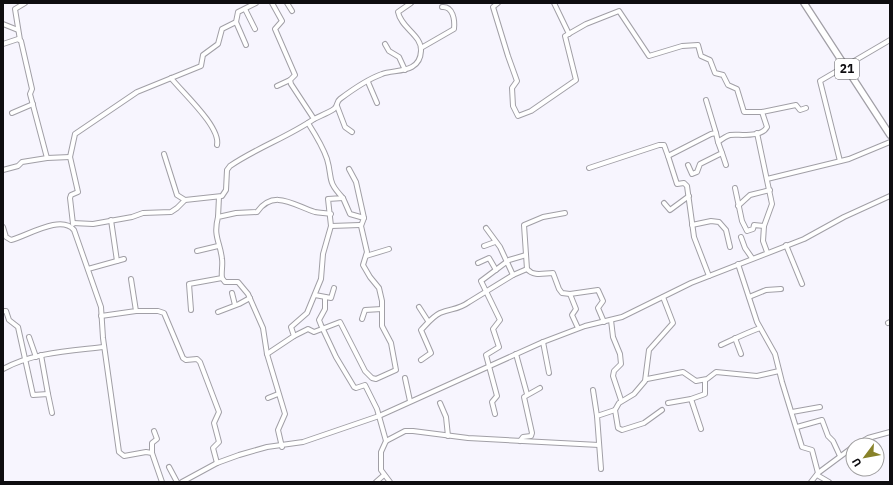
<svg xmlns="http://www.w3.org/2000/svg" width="893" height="485" viewBox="0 0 893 485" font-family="'IBM Plex Sans',sans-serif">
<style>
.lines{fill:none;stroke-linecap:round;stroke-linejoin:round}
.minor-casing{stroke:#a19fa6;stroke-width:6}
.highway-casing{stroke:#a19fa6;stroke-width:8}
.minor{stroke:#fff;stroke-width:4}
.highway{stroke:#fff;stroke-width:5.5}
.labels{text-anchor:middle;stroke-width:3;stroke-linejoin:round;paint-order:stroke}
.shield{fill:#fff;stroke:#565658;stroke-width:1}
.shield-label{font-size:12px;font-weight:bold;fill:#0e0d10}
</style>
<rect width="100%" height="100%" fill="#f7f5fe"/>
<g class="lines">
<defs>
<g id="minor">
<path d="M287 3 292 11"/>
<path d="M498 3 493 7 508 56 517 81 512 88 513 106 518 116 531 111 576 80 565 36 586 24 619 11 649 56 682 46 698 45 701 56 710 60 715 73 723 75 728 85 737 89 744 112H762L767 127C761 138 740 134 730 135 726 136 722 139 718 142L716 133 711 134 668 156 664 145H659L589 168"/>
<path d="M554 3 569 34"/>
<path d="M245 9 255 29"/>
<path d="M236 22 246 45"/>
<path d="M3 24 18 30"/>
<path d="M20 40 15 9 25 3"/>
<path d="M3 44 18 39 21 41 32 89 30 94 47 158"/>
<path d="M385 44 389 51 399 57 405 70"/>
<path d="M421 48 454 29C455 20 453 6 442 7"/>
<path d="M171 78C182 92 221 127 217 145"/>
<path d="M368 82 377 103"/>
<path d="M277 86 290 80"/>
<path d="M706 100 716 133"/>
<path d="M337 106 345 127 352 132"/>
<path d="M762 112 796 105 800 110 806 108"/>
<path d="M12 113 33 104"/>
<path d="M314 119C320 116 328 113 334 109 338 106 336 102 340 99 352 90 368 79 382 74 395 69 420 74 421 51 422 35 401 28 398 12L411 3"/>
<path d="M757 133 772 204 764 226 763 241 767 252"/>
<path d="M722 153 726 165"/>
<path d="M164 154 177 195 185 200"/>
<path d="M668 156 677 184 684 183 687 186 694 237 709 276"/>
<path d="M840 161 820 81 890 40"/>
<path d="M688 165 692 174 697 172 700 164 722 153 718 142"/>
<path d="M349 169 356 182 364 218"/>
<path d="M3 170 18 166 22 162 47 158 70 157"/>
<path d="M767 179 849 159 890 142"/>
<path d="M735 188 742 221 747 231 753 229 754 225 764 226"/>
<path d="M664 203 670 210 689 196"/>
<path d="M738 206 750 195 770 190"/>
<path d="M565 213 543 217 524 225 527 269C534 277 544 273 553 273L559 289 562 293 570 294 598 290 603 301 598 308 604 322"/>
<path d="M218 217 219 197"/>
<path d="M111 220 117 261"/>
<path d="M73 223 93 224 132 217 143 213 171 212 177 208 185 200 222 196 226 190 227 170 230 166C256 148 288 137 314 119L291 84 290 80 295 75 275 29 282 21 272 3"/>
<path d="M73 224 70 198 71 195 78 192 70 157 75 134 137 92 201 66 203 55 218 44 222 29 236 22 238 12 256 3"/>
<path d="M692 225 711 221 719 222 726 230 730 247"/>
<path d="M331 226 360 225"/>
<path d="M3 227 6 237 11 240C27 236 61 214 74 230L101 307 103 338 119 452 124 456 146 452 152 453 162 482"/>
<path d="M486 228 500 247 513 275"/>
<path d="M741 237 745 248 752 258"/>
<path d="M786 245 802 284"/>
<path d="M484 246 495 242"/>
<path d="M197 251 218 246"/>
<path d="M366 256 389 249"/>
<path d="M478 263 489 258 496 270"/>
<path d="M738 264 757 322 775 354 782 382 802 447 812 450 818 473"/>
<path d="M88 269 124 259"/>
<path d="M232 293 235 305"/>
<path d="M570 294 576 309 572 315 578 328"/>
<path d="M315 295 331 298 334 288"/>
<path d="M325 297V309L319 320 321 325 336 357 354 387 356 388 365 385 377 409 386 441 381 452V470L390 482"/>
<path d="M749 297 766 290 781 289"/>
<path d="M419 307 428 321"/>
<path d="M191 310 189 284 222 278"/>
<path d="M3 311H6L9 320 18 327 33 395 48 394 52 413"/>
<path d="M136 311H158L164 313 183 358 186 360 197 359 200 362 219 412 214 423 219 442 213 448 217 463"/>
<path d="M218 312 239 304 250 298"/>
<path d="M101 316 136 311 131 279"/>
<path d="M362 319 365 310 382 309"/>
<path d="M611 320 613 337 620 354 621 364 614 371 613 376 621 400"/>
<path d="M888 323 890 322"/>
<path d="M294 336 308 329 314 332 340 322 365 371 372 378 376 379 396 370 391 343 382 326V301L379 288 370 277 363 265 367 252 361 226 364 218 350 214 343 198"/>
<path d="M29 337 36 357"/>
<path d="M735 338 741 354"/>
<path d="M543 342 549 373"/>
<path d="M721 345C734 339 746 333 760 328"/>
<path d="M267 354 294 336 291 327 307 313 321 279 323 254 331 226 328 199 343 198C326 180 333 179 327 159 323 147 315 134 308 123"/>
<path d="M516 354 527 394"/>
<path d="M41 355 48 394"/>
<path d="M421 360 431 353 421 330C427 324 432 317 440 313 452 308 458 310 469 302L513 275 527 269"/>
<path d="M3 369C34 352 70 351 104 347"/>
<path d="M405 378 410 401"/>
<path d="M647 379 683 372 696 381 707 379 716 372 757 376 779 371"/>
<path d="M593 390 597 416"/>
<path d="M268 398 278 394"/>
<path d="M691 399 701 429"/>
<path d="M440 403 446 417 448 436"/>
<path d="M668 403 691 399 705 394V380"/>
<path d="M615 410 618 428 622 430 644 423 662 410"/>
<path d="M792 412 820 407"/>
<path d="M495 414 492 402 497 396 486 355 499 347 493 329 500 320 481 281 509 260 526 255"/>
<path d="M797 427 822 420 828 436 833 441 840 456"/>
<path d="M386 441 405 431H413L468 438 599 445"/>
<path d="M520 441 523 437 531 436 532 433 524 397 540 388"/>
<path d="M856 445 868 438 890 432"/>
<path d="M282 447 278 430 285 414 267 354 263 328 248 294 238 282H225L222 278C221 272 223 265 222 259 220 241 213 237 218 217L236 213 257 212C274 188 295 206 315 212 320 213 326 213 331 214"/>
<path d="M152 453V443L157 439 154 431"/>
<path d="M169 467 177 482"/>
<path d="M601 469 597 416 615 410 619 403 634 394 645 381 649 350 673 323 663 297"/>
<path d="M817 475 829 482"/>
<path d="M182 482 217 463 239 455 267 447 303 442 379 416 543 342 585 326 622 317 691 283 804 239 844 217 890 196"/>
<path d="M376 482 384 475"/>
<path d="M811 482 818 473 853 447"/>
</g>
<path id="highway" d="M804 3 890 135"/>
</defs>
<use href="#minor" class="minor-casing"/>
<use href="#highway" class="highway-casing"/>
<use href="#minor" class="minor"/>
<use href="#highway" class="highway"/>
</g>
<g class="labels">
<rect class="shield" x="835" y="59" width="24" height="20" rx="3"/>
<g class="shield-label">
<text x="847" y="73">21</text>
</g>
</g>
<rect width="893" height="485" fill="none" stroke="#0e0d10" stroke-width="8"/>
<g transform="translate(865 457) rotate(238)"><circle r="19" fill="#ffffff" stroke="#9f9e9f"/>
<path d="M0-3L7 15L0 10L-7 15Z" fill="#888229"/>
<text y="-6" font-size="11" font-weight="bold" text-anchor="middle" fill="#0e0d10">U</text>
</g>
</svg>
